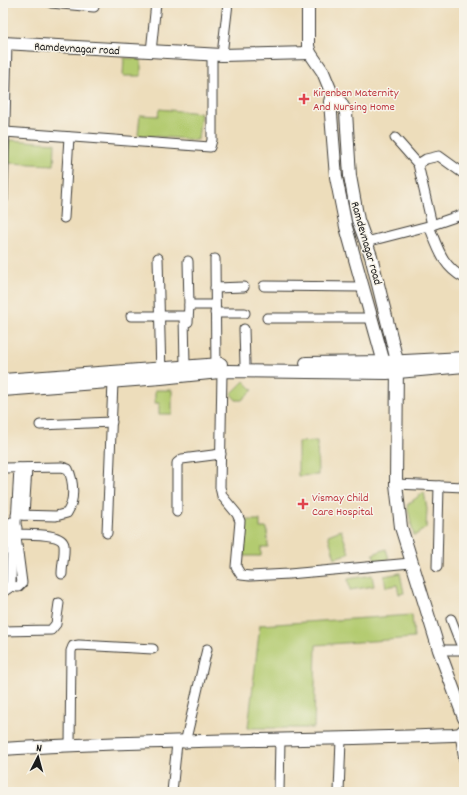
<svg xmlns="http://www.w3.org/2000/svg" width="467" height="795" viewBox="0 0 467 795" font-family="Dekko,sans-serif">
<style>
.green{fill:#b3cb6f;stroke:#687446}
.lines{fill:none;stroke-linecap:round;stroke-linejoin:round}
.minor-casing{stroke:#3b3934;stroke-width:11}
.tertiary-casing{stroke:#3b3934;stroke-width:14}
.minor{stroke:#fff;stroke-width:9}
.tertiary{stroke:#fff;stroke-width:12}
.health-dot{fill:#e0444e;stroke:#f7f3e8;stroke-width:1.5}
.labels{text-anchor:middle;stroke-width:3;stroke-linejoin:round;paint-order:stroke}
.street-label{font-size:12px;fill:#1c1c1c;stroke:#f7f3e8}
.health-label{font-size:12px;fill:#be3a42;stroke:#f7f3e8;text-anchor:start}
</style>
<rect width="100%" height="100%" fill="#f7f3e8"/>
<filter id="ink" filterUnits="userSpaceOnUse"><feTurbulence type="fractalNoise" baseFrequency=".025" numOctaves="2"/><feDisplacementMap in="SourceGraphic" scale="8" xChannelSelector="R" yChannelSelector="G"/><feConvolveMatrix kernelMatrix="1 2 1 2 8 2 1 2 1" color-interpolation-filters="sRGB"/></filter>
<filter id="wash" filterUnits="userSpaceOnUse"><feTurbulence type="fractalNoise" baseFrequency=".012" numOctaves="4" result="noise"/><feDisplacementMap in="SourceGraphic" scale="16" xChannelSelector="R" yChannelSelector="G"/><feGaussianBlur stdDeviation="0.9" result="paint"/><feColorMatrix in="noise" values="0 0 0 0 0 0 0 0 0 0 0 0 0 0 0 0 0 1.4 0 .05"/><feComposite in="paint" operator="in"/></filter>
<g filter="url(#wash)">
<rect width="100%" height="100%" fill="#edddbb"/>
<g class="green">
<path d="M124 58 141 59V76H123Z"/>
<path d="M159 109 201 113 198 140 138 135 140 115 158 116Z"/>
<path d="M9 140 55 143 54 165 8 163Z"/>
<path d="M244 381 253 390 242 400H236L231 394Z"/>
<path d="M155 390H172V414H159V403H155Z"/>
<path d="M317 441 318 475 298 476V442Z"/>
<path d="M424 492 427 509 426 528 414 536 407 505Z"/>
<path d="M244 520H260V528H267L268 547H261V556H244Z"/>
<path d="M341 530 349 553 335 558 328 535Z"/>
<path d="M386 549 389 559 376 563 373 554Z"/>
<path d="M400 573 404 593 399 594 397 585 386 587 384 576Z"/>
<path d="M372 575 374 586 350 590 348 579Z"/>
<path d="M412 615 414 638 316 645 314 728H248L260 625Z"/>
</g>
</g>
<g filter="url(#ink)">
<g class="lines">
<defs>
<g id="minor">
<path d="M51 3 94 7"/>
<path d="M151 52 156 3"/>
<path d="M222 55 228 3"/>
<path d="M5 132 210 147 212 140V54"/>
<path d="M395 138 418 164"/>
<path d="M3 200 7 43"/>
<path d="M64 218 69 137"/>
<path d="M432 225 418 164 426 159 439 156 464 174"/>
<path d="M429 226C438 248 442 266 464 278"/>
<path d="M366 242 432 225 464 214"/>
<path d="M158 258 161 375"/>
<path d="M215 259 216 369"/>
<path d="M188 261 189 305"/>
<path d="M264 286 362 287"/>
<path d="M215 288 244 287"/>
<path d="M215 313H245"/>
<path d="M131 316H184L185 366"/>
<path d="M267 318H372"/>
<path d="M188 322 189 305H215"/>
<path d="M244 329 245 364"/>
<path d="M222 372 220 487 222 496 237 514 240 521 236 567 241 575 250 576 289 574 411 563"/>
<path d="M40 425 112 422"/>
<path d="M3 468 62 467 68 469C74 481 75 501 67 513L56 516 16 515"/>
<path d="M396 484 464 487"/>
<path d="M177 512V463L182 459 221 454"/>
<path d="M24 515 27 468"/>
<path d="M12 522H15L17 528 16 537 13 538 11 537Z"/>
<path d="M16 523 19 468"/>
<path d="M107 533 113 382"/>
<path d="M17 534C27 535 62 532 64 545 65 554 62 565 62 574"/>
<path d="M437 567 439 486"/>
<path d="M10 586 18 587 22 583 16 537"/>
<path d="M3 592 9 588 11 583 12 541"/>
<path d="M451 619 463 650"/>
<path d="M3 631 51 630 56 624 59 603"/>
<path d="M439 650H464"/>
<path d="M460 734 464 760"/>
<path d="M185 743 207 649"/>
<path d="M70 745 71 651 73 646 79 645 153 649"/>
<path d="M172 792 177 743"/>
<path d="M279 792 280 739"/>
<path d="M339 792 341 740"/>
</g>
<g id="tertiary">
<path d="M308 3V46L310 53 323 72 332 94 338 98 346 112 350 176 358 220 371 256 397 361 396 484 401 527 439 650 464 718"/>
<path d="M3 43 222 55 310 53"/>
<path d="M332 94 330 102 336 177 346 227 386 370"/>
<path d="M306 363 385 362 464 358"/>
<path d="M3 380 221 364"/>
<path d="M3 390 161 378 229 371 387 373 464 366"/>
<path d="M3 749C153 739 303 741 453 735L460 734 464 730"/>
</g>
</defs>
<use href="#minor" class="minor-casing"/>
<use href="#tertiary" class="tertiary-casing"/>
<use href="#minor" class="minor"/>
<use href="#tertiary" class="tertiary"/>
</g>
</g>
<g class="health-dot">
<path d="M302 93h4v4h4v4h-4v4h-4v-4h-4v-4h4z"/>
<path d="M301 498h4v4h4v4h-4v4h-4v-4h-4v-4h4z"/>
</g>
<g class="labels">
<g class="street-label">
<text transform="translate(77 48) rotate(3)" y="4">Ramdevnagar road</text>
<text transform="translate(367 243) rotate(74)" y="4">Ramdevnagar road</text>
</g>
<g class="health-label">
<text x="313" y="96">Kirenben Maternity<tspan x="313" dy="14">And Nursing Home</tspan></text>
<text x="312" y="501">Vismay Child<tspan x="312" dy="14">Care Hospital</tspan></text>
</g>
</g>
<rect width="467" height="795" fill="none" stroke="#f7f3e8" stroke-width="16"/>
<g transform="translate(38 757) rotate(6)" stroke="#f7f3e8" stroke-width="3" paint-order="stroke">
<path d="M0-3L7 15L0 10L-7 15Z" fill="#1c1c1c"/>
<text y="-6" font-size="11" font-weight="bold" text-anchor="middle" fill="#1c1c1c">N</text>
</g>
</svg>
